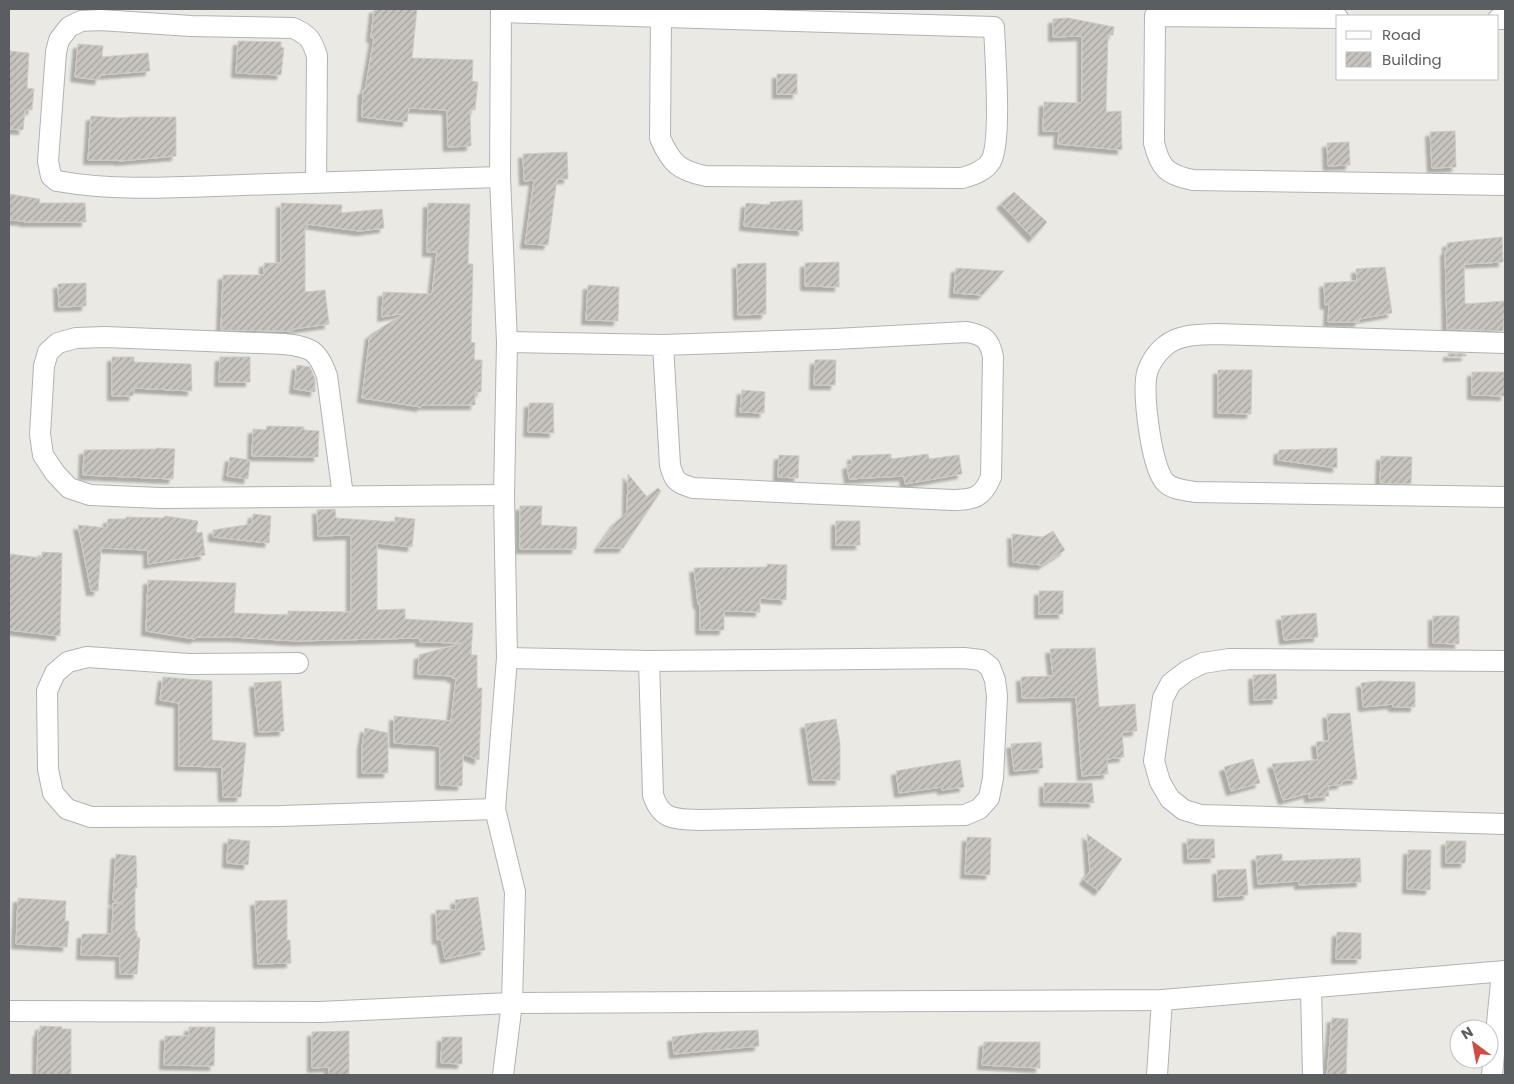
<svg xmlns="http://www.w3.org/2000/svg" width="1514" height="1084" viewBox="0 0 1514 1084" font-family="Poppins,sans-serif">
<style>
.building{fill:url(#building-hatch);stroke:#cfcbc2;filter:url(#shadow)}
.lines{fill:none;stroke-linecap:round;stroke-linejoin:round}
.street-casing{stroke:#b0b3b6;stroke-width:22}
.street{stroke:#fff;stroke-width:20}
</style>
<defs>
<pattern id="building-hatch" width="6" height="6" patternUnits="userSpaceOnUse" patternTransform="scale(1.25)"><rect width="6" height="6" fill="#c7c4bf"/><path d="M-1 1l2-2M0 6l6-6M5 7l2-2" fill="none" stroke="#a5a29f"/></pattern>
<filter id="shadow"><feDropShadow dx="-4.5" dy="4.5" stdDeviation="1" flood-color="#0004"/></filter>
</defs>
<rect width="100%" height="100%" fill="#ebe9e3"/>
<g class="building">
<path d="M374 9H417L412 58 473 60 472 81 478 82 475 110 470 109 471 146 448 147 447 110 409 108 407 122 362 117 363 90H365L374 38H371Z"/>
<path d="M1068 18 1114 27 1113 35H1108L1106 112 1121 111 1122 150 1058 144 1059 131H1043L1044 102 1081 103 1082 100V36L1053 37V19Z"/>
<path d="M238 41 281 42V47L284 48 281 75 236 73Z"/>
<path d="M78 44 103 46 102 57 148 53 150 71 100 75 99 80 75 77Z"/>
<path d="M9 51 29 53 27 88 34 89 32 110H25L23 130 9 129Z"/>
<rect x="777" y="74" width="20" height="20"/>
<path d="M91 116 120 118 131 117H176V156L119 161V160H88Z"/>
<path d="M1455 131 1456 167 1432 168 1430 132Z"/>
<path d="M1349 142 1350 165 1328 166 1327 143Z"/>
<path d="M567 152 568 179H557L548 245 525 244 534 180 524 181 523 154Z"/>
<path d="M1014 192 1047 222 1033 238 1001 204Z"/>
<path d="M9 194 40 199 39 203H85L86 222H24L25 221 9 220Z"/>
<path d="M802 200 803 231 744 226 746 203 770 205V202Z"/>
<path d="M281 203 342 205 341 213 382 209 384 228 360 231 307 224V228H305V292L325 290 329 324 293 329V331L221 330 223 275H264V263H281Z"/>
<path d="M428 203 470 204 468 264H473L471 342 475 343 474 360H482L481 392H475V405H422L421 407 362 398 370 335 405 313 382 317 383 292 432 294 437 252H427Z"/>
<path d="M1502 237 1503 262 1464 264 1465 304 1505 301 1503 331 1447 329 1445 251H1447V243Z"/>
<path d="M839 262V287L805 286V263Z"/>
<path d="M766 263V314L738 315 737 264Z"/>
<path d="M1385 267 1392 313 1359 319V322H1328L1329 304 1325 305 1324 283 1357 281 1356 269Z"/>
<path d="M956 268 1004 271 982 295 954 293Z"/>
<path d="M86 283V306L59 307 58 284Z"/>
<path d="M588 285 619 287 618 321 586 320Z"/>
<path d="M1448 353 1466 354V356L1448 357Z"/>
<path d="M112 357H134V362L191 364 192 391 134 388 133 396H112Z"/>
<path d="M220 357H250V382H219Z"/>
<path d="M815 360H836L835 385H814Z"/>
<path d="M297 365 310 367 315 379V392L294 389Z"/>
<path d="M1218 370H1252L1251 414 1218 413Z"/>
<path d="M1472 372H1505V396L1472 395Z"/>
<path d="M742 390 765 392 764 413 740 412Z"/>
<path d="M529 403H553L554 433 528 432Z"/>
<path d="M267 426 304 427V430L319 431 318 457 252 456 253 429 266 430Z"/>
<path d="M156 448 175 449 173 479 83 475 84 450 156 449Z"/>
<path d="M1337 448V468L1278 460 1279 450Z"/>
<path d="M891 454V459L928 454 929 459 959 455 962 474 905 484 904 476 849 479 847 465 852 464V456Z"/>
<path d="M779 455 799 456 798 478 778 477Z"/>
<path d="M1381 456 1412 457 1411 484 1380 483Z"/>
<path d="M230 457 250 460 248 479 227 476Z"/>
<path d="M628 474 647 497 658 488 661 491 623 548H598L616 522 627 513Z"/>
<path d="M520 506H542L541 525 577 527 576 549H520Z"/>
<path d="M335 509 336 518 395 522V517L415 519 412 547 377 543V610L405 609V619L473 623 471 655H477V688H482L479 760 463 754 462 786 440 785V746L394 743V716L451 721 456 678H452V676L418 674 419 655 462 643 420 642V638L297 641 233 637H196L195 639 146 631 148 580 236 583 234 613 288 615V611L351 612V535L318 536 317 510Z"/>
<path d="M253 514 271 516 269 543 213 537V530L252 524Z"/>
<path d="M165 516 198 521 196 533 202 532 205 555 148 564V550L101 548 98 591H91L78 525 107 528 108 519H126V517L164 518Z"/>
<rect x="836" y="521" width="24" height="24"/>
<path d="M1053 531 1065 550 1042 565 1013 562 1012 534 1043 537Z"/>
<path d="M42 552 62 553 60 636 9 630V554L42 558Z"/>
<path d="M767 564 787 565 786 600 760 598V612L724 611V630H700V604H698L694 568 767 567Z"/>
<rect x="1039" y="591" width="24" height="23"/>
<path d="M1316 613 1318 637 1284 640 1281 616Z"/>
<path d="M1433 616H1459V644L1433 643Z"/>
<path d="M1095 648 1099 707 1135 704 1137 731 1122 732 1124 757 1107 759 1108 774 1082 776 1076 697 1022 698 1021 677 1053 676 1050 649Z"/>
<path d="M1276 674 1277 699 1254 700 1253 675Z"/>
<path d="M163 677 212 681V740L246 743 241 797H223L222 767 179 766V703L160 700Z"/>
<path d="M281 681 284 731 259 732 254 683Z"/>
<path d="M1380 681 1415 682V707H1393V704L1363 707 1361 683Z"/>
<path d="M1350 713 1357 779 1342 781V784L1328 786 1329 796 1309 798V793L1283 800 1272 764 1318 760 1316 742 1329 741 1327 714Z"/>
<path d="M836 719 840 744V780H813L805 724Z"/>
<path d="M365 728 388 733V773H362V746Z"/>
<path d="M1041 742 1043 768 1014 771 1011 744Z"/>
<path d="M1253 759 1260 783 1231 791 1224 767Z"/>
<path d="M960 760 964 787 942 790V787L899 793 896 771Z"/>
<path d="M1044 783H1092L1094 803 1044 802Z"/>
<path d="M1087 834 1122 859 1099 891 1084 880 1090 871Z"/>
<path d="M967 837 991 838 990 875 965 874Z"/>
<path d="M228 839 250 841 248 865 227 863Z"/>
<path d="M1187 839H1214L1215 858 1188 859Z"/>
<path d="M1446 841H1466L1465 863H1446Z"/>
<path d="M1408 850H1431L1430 890 1407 889Z"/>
<path d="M116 854 136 856 137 888H135V931H137V937L140 938 137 974H120V956L81 955 82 934H112L113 903 123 904 113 900Z"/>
<path d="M1282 854V861L1360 858 1361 882 1299 885V881L1258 884 1256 856Z"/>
<path d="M1246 869 1248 895 1218 897 1217 870Z"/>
<path d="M478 897 485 950 445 959 441 939 437 940 436 910H456L455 900Z"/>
<path d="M18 898 66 901 65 921H69L67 947 16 944Z"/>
<path d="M287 900V940H290L291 963 258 964 255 901Z"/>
<path d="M1337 932 1361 933V959H1336Z"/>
<path d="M1332 1018 1348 1019 1346 1075H1327Z"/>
<path d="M40 1026 62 1027V1029H71V1075H37L38 1032H40Z"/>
<path d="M189 1027H215L214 1066 164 1065 165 1036H189Z"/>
<path d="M758 1030 759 1046 674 1054 672 1037 702 1033Z"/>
<path d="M349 1031V1075H329V1067L312 1068V1032Z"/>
<path d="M442 1037H462V1064L441 1063Z"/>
<path d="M984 1042H1040V1068L982 1065Z"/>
</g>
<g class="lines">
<defs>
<g id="street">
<path d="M501 9 500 177 507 342 504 495 507 658 495 809 515 892 512 1003 503 1075"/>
<path d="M501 12 994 27C995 54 1002 141 991 161 985 171 973 175 962 178L706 176C679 171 671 163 660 138L661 17"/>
<path d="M1338 18 1155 16 1154 143C1160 168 1167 175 1193 180L1505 185"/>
<path d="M1498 19H1505"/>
<path d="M316 183 317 56C312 40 309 35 293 28L191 26 100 20 81 21 69 27 59 40 56 52 48 161 51 176 57 181C118 192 181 187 242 185 328 182 414 179 500 177"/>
<path d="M507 342 663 345 835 339 967 332C984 335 990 340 993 357L991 477C983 497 974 500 953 500L693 488C677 483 674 481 670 465L663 345"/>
<path d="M1505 343 1216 334C1199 335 1179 334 1165 346 1156 353 1147 367 1146 379 1144 399 1151 469 1166 483 1174 490 1185 490 1195 492L1505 497"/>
<path d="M343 496 327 376C318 350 311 347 284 344L105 337 76 338 58 343 48 352 44 366 40 434 43 455 55 473 69 488 90 495 160 498 504 495"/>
<path d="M507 658 649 661 964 658 981 660 990 667 995 680 997 696 993 778 989 798 979 809 965 815 698 820C675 819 661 820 653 795L649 661"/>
<path d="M1505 661 1229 659 1203 663 1187 671 1171 683 1163 698 1154 761 1160 782 1170 799 1184 810 1201 815 1505 824"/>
<path d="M298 663 189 664 87 657 68 662 55 673 47 691 48 769 53 793 67 809 91 817 281 816 495 809"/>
<path d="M1311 988 1313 1075"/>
<path d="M9 1011 320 1012 512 1003 1162 1000 1505 971"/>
<path d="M1157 1075 1162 1000"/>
<path d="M1492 1075 1502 972"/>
</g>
</defs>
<use href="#street" class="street-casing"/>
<use href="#street" class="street"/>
</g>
<rect width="1514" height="1084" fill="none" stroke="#5b5e61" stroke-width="20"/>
<rect x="1336" y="15" width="162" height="65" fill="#ffffff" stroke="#bdbfc0"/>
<rect x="1346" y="31" width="25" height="8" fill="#ffffff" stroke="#bdbfc0"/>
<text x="1382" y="40" font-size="15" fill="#5b5e61">Road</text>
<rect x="1346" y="52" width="25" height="15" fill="url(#building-hatch)" stroke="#bdbfc0"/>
<text x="1382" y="65" font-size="15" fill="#5b5e61">Building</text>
<g transform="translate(1474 1044) rotate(328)"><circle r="24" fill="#ffffff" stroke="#bdbfc0"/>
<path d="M0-4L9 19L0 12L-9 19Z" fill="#d14c43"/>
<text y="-8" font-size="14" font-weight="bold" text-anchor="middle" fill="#5b5e61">N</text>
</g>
</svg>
